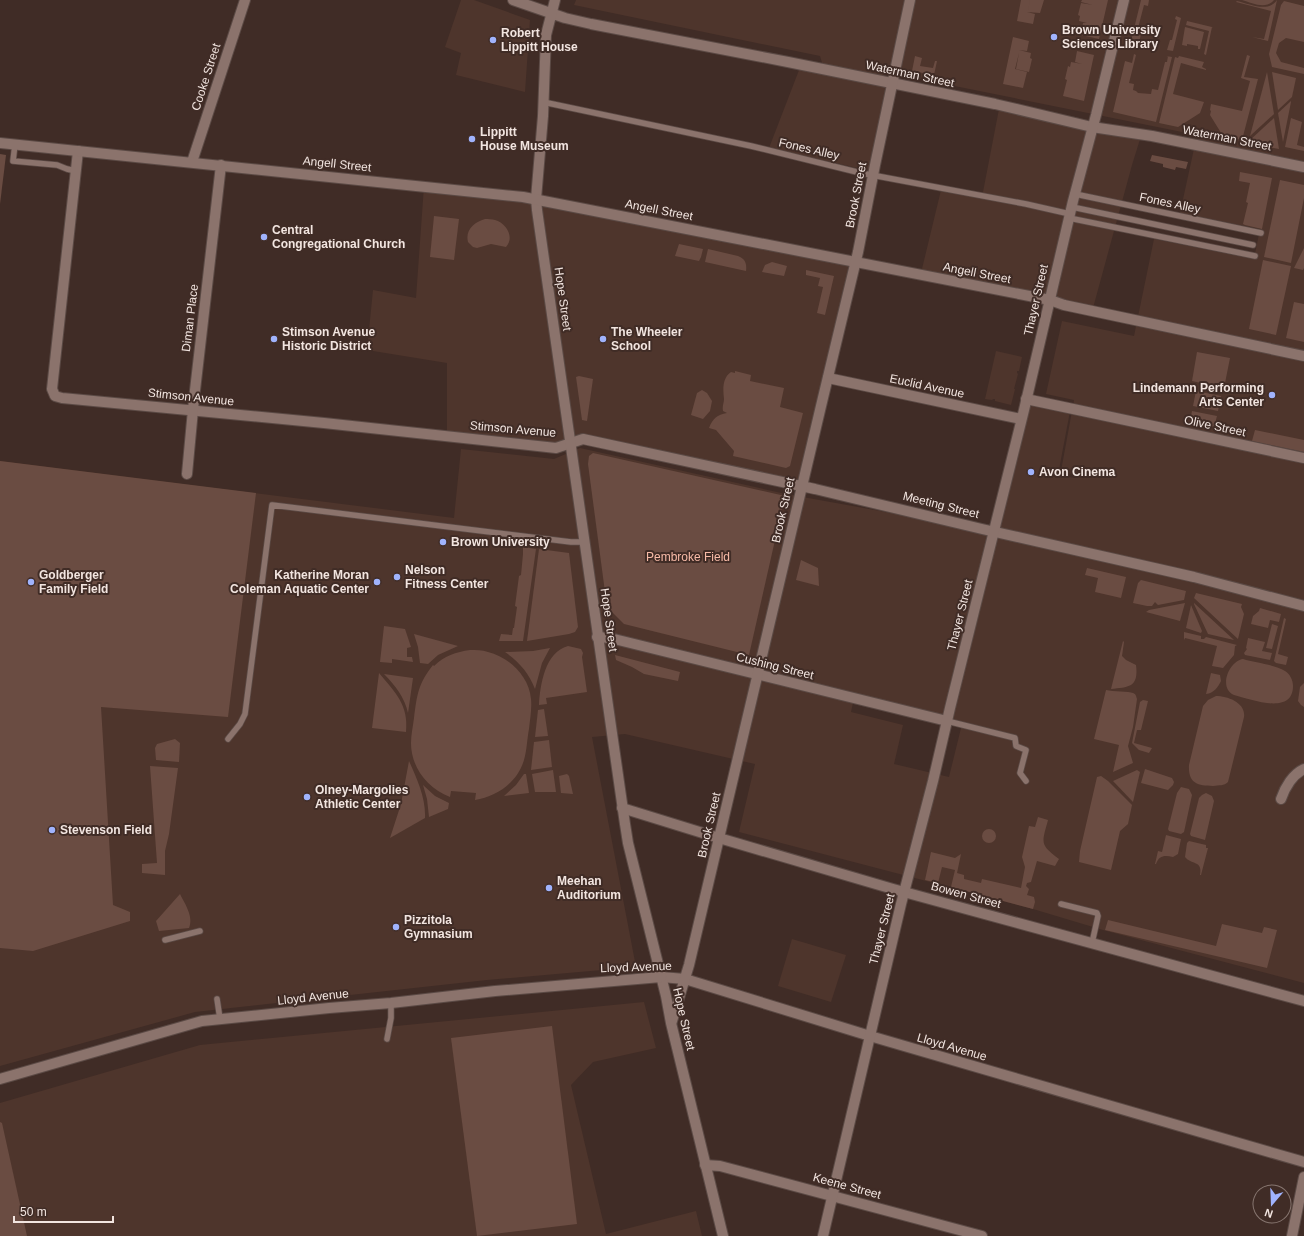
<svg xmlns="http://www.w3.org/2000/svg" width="1304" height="1236" viewBox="0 0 1304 1236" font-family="Arial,sans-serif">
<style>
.built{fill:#4e352c;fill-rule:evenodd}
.green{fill:#6a4c42}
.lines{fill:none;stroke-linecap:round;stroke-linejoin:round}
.lane-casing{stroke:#5b4a45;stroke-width:7}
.street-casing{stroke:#5b4a45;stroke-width:12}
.secondary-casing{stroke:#5b4a45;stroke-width:12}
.lane{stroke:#8b736c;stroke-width:5.5}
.street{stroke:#8b736c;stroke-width:10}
.secondary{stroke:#8b736c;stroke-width:10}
.poi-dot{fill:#a0b3fd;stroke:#402c26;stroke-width:1.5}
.labels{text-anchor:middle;stroke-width:4;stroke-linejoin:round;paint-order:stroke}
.poi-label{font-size:12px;font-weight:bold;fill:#f2e5e0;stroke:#402c26;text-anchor:start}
.street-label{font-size:12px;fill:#f2e5e0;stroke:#402c26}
.park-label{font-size:12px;fill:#f7baa7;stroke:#402c26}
</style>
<rect width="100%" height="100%" fill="#402c26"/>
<g class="built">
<path d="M461 0H474L530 20 525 92 456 75 461 53 445 47Z"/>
<path d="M576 0H1304V983L1103 930 1033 909 739 832 755 764 625 734 592 737 636 967 487 980 195 1012 0 1066V461L454 518 461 449 554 459 580 448 786 494 991 531 1025 395 1071 406 1058 475 1075 478V475L1061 471 1074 400 1046 394 1062 321 1134 336 1154 239 1254 259 1260 229 1180 213 1197 135 885 72 881 82 891 85 875 172 840 164 769 148 801 65 824 69 820 56 574 5ZM855 694 962 724 949 777 894 764 903 725 851 712Z"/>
<path d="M999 109 1141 136 1132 165 1093 308 921 273 942 186 977 192H983Z"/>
<path d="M424 186 480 192 856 262 802 486 583 439 556 448 447 436V363L367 350 373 290 416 298Z"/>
<path d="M996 351 1022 357 1019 371H1017V373L1018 374 1014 389H1015L1011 405 995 401V399H993L992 400 985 399Z"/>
<path d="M792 939 846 955 831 1002 778 986Z"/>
<path d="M644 1002 656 1048 593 1062 571 1085 606 1234 696 1211 702 1236H0V1103L200 1045Z"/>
</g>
<g class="green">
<path d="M1021 0H1030L1028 10 1030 0H1044L1040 13 1027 12 1035 14 1033 24 1017 21Z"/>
<path d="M1082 0H1108L1099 39 1081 35 1083 23H1087L1079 21 1080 16 1078 15 1081 3 1093 5 1081 2Z"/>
<path d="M1141 0H1149L1148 6 1144 5 1137 32 1141 34 1139 43 1131 41Z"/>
<path d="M1242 0H1274C1266 10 1252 3 1242 0Z"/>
<path d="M1277 0 1268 41 1252 37 1264 39 1271 11 1236 2 1237 1C1250 4 1268 13 1277 0Z"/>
<path d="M1284 1 1304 6V42L1286 38 1279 43 1276 53 1281 62 1304 68V74L1272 67 1269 54 1281 5Z"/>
<path d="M1176 16 1181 18 1173 51 1167 50 1170 40H1172L1177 20 1175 19Z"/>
<path d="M1187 21 1216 28 1212 27 1206 55 1204 54 1209 31 1186 25Z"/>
<path d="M1185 27 1204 32 1200 49H1198V46L1187 44V46L1182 45Z"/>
<path d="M1013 37 1029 41 1027 51 1019 50 1031 53 1030 58 1032 59 1029 72 1016 69 1019 53 1015 69 1027 72 1023 88 1003 84Z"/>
<path d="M1077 51 1094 55 1084 101 1063 96 1067 80 1065 79 1068 66 1070 67 1071 62 1082 64 1075 62Z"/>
<path d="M1134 54 1136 55 1129 83 1134 84 1133 90 1136 91 1138 93 1151 94 1152 89 1158 90 1165 62H1167L1168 56H1166L1172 57 1156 122 1113 112 1125 61 1132 63Z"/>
<path d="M1247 55 1250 56 1244 77 1258 79 1242 140 1223 136 1210 115 1211 111 1210 110 1211 104 1242 111 1250 81 1241 78Z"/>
<path d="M915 56 922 58 920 66 933 68 935 61H937L934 75 912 71Z"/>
<path d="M1179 56 1204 62 1202 67 1206 69V70L1181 63 1173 94 1204 102 1200 113 1178 127 1159 123 1175 57 1178 58Z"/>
<path d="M1267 72 1274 114 1250 136Z"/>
<path d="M1272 72 1296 78 1292 97 1278 110Z"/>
<path d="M1291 101V102L1283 142 1278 113Z"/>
<path d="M1274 118 1279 149 1248 143 1249 141Z"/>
<path d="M1291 118 1302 122 1297 145 1304 147V151L1285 147Z"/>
<path d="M0 154 6 155 0 204Z"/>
<path d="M1152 155 1188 162 1186 169 1176 167 1175 170 1163 167V164L1150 161Z"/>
<path d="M1240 172 1272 178 1262 229 1245 225 1243 224 1248 203 1246 202 1250 183 1239 181Z"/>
<path d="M1280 180 1304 185V198L1291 263 1264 257Z"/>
<path d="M434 216 459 219 454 260 430 257Z"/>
<path d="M485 219C488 219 492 219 495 220 506 223 515 237 506 247L491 244 477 248 473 247 468 242C465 230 474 222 485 219Z"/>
<path d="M679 244 703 249 701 257 699 261 675 256Z"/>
<path d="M1304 248V268L1303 270 1294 268Z"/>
<path d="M708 249 738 256C745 259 747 263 746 271L705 262Z"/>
<path d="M1263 260 1291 266 1276 335 1249 329Z"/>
<path d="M772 262 787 266 784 276 762 272 765 265Z"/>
<path d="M806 270 834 276 825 315 817 313 823 287 818 286 820 278 806 275Z"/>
<path d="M1294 302 1304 304V342L1286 338Z"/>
<path d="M1197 352 1230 358 1224 388 1192 381Z"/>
<path d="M735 371 751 375 750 381 784 388 780 407 803 413 790 466 786 468 733 456 734 451 716 430 709 428C713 418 717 415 727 413L723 411C722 406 724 403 724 399 723 390 722 378 731 372L735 373Z"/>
<path d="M579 376 593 379 587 421 582 420 576 377Z"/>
<path d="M702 390 707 393 712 401 710 411 703 419 691 415 697 393Z"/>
<path d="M1196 391 1221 396 1218 411 1193 406Z"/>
<path d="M1192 411 1217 416 1214 427 1190 422Z"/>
<path d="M1255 430 1304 440V452L1252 441Z"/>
<path d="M593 453 785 496 749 655 624 624 607 607 588 464 589 456Z"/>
<path d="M0 461 256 493 228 717 101 707 113 905 130 912V921L33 951 0 948Z"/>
<path d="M523 547 536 549 523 641H499L501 634 512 635 513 628H514L517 607 515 606 519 576 521 575 523 554Z"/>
<path d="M539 549 569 553 578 627 575 632 569 634 527 641Z"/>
<path d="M801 560 818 568 819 586 796 580Z"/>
<path d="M1087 568 1126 577 1121 598 1095 592 1098 578 1085 575Z"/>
<path d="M1141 580 1186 591 1184 600 1158 605 1155 602 1152 606H1147L1133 603 1138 583Z"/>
<path d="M1196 593 1242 604 1241 607 1244 614 1238 639 1194 598Z"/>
<path d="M1185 603 1180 621 1146 612 1149 610Z"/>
<path d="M1194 604V603L1234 640 1208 634Z"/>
<path d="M1191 605 1202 631 1201 633 1186 628Z"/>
<path d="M1260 608 1281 614 1279 622 1270 620 1268 628 1251 624 1253 616 1259 611Z"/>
<path d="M1284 618 1286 619 1278 654 1288 657 1286 665 1276 663 1274 661Z"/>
<path d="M1272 624 1278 626 1272 649 1266 648Z"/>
<path d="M384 626 405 629 411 647 407 648V657H412L413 662 392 659V663L380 662Z"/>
<path d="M1184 632 1201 636V639H1204L1206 637 1237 645 1235 646 1234 655 1223 668 1212 666 1217 646 1185 638 1184 640Z"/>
<path d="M414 634 458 646 438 655 428 664 420 663 418 647Z"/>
<path d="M1248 638 1265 642 1262 651 1272 653 1270 660 1245 655 1244 653 1247 649 1246 648Z"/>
<path d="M1123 641 1124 642 1122 656 1126 660 1136 665C1139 688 1128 687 1111 689Z"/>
<path d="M568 646 581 649 583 653 582 657 587 692 546 698 547 704 539 705C540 685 545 652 568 646Z"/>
<path d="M550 648 542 663 535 689C529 673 519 662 505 652L533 651Z"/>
<path d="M470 650C476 650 482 650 488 652 509 657 529 676 531 699 532 709 530 719 529 729 527 739 527 750 524 760 517 783 497 796 475 800L476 793 451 791 450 797C427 788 411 767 411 743 411 735 413 726 414 718 417 695 418 684 433 665L434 666C444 656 456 652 470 650Z"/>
<path d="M615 655 680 672 678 681 644 674 632 667 616 660Z"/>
<path d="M1243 659C1255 663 1274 664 1285 671 1290 674 1293 680 1293 686 1293 716 1250 699 1234 695 1218 688 1229 661 1243 659Z"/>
<path d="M379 673C395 692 409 705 406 732L372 728Z"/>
<path d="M1211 673 1220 675 1221 681C1218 687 1214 693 1206 694Z"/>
<path d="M384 674 413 678 408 713C405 698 395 685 384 674Z"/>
<path d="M1304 683V707L1301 705 1298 701 1300 687Z"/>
<path d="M1106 690C1113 692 1129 691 1133 693 1136 694 1136 696 1137 699L1133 727 1128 746 1133 763 1113 772 1119 745 1094 739Z"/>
<path d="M1216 696C1228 696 1246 703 1244 717L1228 782C1224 786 1219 785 1213 786 1197 786 1188 783 1189 765L1203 706 1208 700Z"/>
<path d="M1143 700 1148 701 1141 730H1137L1134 743 1152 748 1149 753 1139 750 1132 743 1140 702Z"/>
<path d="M544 709 548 736 535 737 538 710Z"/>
<path d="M175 739 180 743 179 762 156 760 155 748 157 744Z"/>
<path d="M549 740 552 767 531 770 534 742Z"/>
<path d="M409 761C417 779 426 798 425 818L390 838 401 804Z"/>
<path d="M150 766 178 768 169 834 165 851V875L142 873V864L157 863Z"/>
<path d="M1145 769 1172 778 1174 782 1173 785 1168 790 1141 783Z"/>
<path d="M553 770 556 792H535L532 774Z"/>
<path d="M1137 770 1140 772 1133 802 1113 781Z"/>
<path d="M524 774H526L529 793 504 796 516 785Z"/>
<path d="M567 774 569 776 573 794 561 793 559 776Z"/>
<path d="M1101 776 1108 781 1132 805 1128 824 1120 831 1111 870 1079 862 1080 851 1097 777Z"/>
<path d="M423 785 435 796 449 803 448 809 429 817 427 799Z"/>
<path d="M1181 787 1189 789 1192 795 1184 832 1181 834 1169 831 1168 829 1177 793Z"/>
<path d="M1206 793 1212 796 1214 801 1205 840 1191 836 1190 834 1199 798 1202 795Z"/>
<path d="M1038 817 1048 820C1042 843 1039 844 1059 859L1055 866 1037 861 1031 882 1027 883 1026 886 1029 889 1027 895 1034 897 1035 902 1033 909 951 887 955 870 942 867 938 883 925 880 931 852 955 858 961 854 957 873 964 875V879L981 883 982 879 1021 888 1025 867 1022 857 1029 826 1035 827Z"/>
<circle cx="989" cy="836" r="7"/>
<path d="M1166 835 1181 839 1178 854 1173 857C1165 855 1159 855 1156 864H1155L1158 851 1162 852Z"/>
<path d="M1189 841 1206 845V848H1208L1201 875H1200C1203 860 1191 865 1185 857L1187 843Z"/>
<path d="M180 894C185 904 194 917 189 928L159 931 156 921Z"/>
<path d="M1108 920 1216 946 1222 924 1262 933 1264 927 1277 930 1267 968 1105 930Z"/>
<path d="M552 1026 577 1224 477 1236 451 1038Z"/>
<path d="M0 1122 2 1123 27 1236H0Z"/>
</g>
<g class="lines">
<defs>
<g id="lane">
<path d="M543 102 751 146 861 173 1026 204 1070 214"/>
<path d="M15 144 13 161 57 165 67 169 76 171"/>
<path d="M1075 194 1261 233"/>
<path d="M1072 207 1253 245"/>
<path d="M1069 218 1255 256"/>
<path d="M947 721 1015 738 1016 746 1026 750 1020 773 1026 781"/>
<path d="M228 739 240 724 245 714 272 505 571 542H585"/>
<path d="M1061 904 1097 913 1098 916 1092 943"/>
<path d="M165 940 200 931"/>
<path d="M217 999 220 1019"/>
<path d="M387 1039 391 1018V1003"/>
</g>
<g id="street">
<path d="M78 151 52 389 55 396 62 398 324 423 556 448 583 439 815 489 982 529 1194 577 1304 606"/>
<path d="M192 162 245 0"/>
<path d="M828 378 1021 419"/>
<path d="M1026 399 1304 458"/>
<path d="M187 474 194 399 221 165"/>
<path d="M597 637 610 638 947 721"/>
<path d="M1281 799C1285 787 1293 774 1304 769"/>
<path d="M622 808 719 838 893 889 1304 1001"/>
<path d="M661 977 685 979 870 1036 1304 1162"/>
<path d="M705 1165 720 1166 982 1236"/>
<path d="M1292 1236 1304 1177"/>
</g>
<g id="secondary">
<path d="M513 0 565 18 591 24 788 62 995 104 1092 127 1152 136 1304 167"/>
<path d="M555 0 546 35 543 116 536 199 537 210 625 824 628 843 666 996 671 1023 723 1236"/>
<path d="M0 143 523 197 1050 300 1064 305 1304 356"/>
<path d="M672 1021 689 965 821 406 858 252 875 165 910 0"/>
<path d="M0 1079 202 1021 329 1008 391 1003 495 991 661 977"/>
<path d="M823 1236 901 904 933 781 950 708 1024 410 1073 201 1096 115 1124 0"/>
</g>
</defs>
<use href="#lane" class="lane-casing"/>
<use href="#street" class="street-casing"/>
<use href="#secondary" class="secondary-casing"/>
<use href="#lane" class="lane"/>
<use href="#street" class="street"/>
<use href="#secondary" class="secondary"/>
</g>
<g class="poi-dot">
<circle cx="1054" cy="37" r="4"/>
<circle cx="493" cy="40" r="4"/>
<circle cx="472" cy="139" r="4"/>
<circle cx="264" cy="237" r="4"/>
<circle cx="274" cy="339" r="4"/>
<circle cx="603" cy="339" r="4"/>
<circle cx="1272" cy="395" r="4"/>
<circle cx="1031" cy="472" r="4"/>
<circle cx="443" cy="542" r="4"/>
<circle cx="397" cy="577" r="4"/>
<circle cx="31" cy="582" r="4"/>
<circle cx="377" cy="582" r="4"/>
<circle cx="307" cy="797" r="4"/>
<circle cx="52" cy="830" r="4"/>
<circle cx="549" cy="888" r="4"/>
<circle cx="396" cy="927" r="4"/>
</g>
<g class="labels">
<g class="poi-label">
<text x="1062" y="34">Brown University<tspan x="1062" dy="14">Sciences Library</tspan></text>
<text x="501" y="37">Robert<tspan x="501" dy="14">Lippitt House</tspan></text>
<text x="480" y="136">Lippitt<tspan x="480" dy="14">House Museum</tspan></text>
<text x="272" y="234">Central<tspan x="272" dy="14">Congregational Church</tspan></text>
<text x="282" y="336">Stimson Avenue<tspan x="282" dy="14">Historic District</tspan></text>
<text x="611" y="336">The Wheeler<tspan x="611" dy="14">School</tspan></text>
<text x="1264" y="392" text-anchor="end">Lindemann Performing<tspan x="1264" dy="14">Arts Center</tspan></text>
<text x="1039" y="476">Avon Cinema</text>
<text x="451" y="546">Brown University</text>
<text x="405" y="574">Nelson<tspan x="405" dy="14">Fitness Center</tspan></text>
<text x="39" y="579">Goldberger<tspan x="39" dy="14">Family Field</tspan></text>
<text x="369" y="579" text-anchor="end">Katherine Moran<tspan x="369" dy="14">Coleman Aquatic Center</tspan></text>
<text x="315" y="794">Olney-Margolies<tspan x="315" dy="14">Athletic Center</tspan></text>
<text x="60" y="834">Stevenson Field</text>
<text x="557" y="885">Meehan<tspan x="557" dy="14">Auditorium</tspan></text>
<text x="404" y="924">Pizzitola<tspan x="404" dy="14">Gymnasium</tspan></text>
</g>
<g class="street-label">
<text transform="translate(910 74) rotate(12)" y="4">Waterman Street</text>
<text transform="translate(206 77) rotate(-72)" y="4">Cooke Street</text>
<text transform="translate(1227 138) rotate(11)" y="4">Waterman Street</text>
<text transform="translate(809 149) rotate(13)" y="4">Fones Alley</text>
<text transform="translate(337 164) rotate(6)" y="4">Angell Street</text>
<text transform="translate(856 195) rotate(-79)" y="4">Brook Street</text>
<text transform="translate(1170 203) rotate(12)" y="4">Fones Alley</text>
<text transform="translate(659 210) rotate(11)" y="4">Angell Street</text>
<text transform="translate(977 273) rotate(11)" y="4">Angell Street</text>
<text transform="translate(563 299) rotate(82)" y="4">Hope Street</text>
<text transform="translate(1036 300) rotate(-77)" y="4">Thayer Street</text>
<text transform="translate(190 318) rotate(-83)" y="4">Diman Place</text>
<text transform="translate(927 386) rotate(12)" y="4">Euclid Avenue</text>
<text transform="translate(191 397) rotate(6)" y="4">Stimson Avenue</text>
<text transform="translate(1215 426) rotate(12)" y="4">Olive Street</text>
<text transform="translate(513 429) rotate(5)" y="4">Stimson Avenue</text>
<text transform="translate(941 505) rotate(14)" y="4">Meeting Street</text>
<text transform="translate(783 510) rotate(-77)" y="4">Brook Street</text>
<text transform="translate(960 615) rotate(-76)" y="4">Thayer Street</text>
<text transform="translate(609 620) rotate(82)" y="4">Hope Street</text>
<text transform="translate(775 666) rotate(14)" y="4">Cushing Street</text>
<text transform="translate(709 825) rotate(-77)" y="4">Brook Street</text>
<text transform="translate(966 895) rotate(15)" y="4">Bowen Street</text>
<text transform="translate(882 929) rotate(-76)" y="4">Thayer Street</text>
<text transform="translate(636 967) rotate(-2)" y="4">Lloyd Avenue</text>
<text transform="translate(313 997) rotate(-6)" y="4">Lloyd Avenue</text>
<text transform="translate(684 1019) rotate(77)" y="4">Hope Street</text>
<text transform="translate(952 1047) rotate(16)" y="4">Lloyd Avenue</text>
<text transform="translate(847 1186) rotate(15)" y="4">Keene Street</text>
</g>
<g class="park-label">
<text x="688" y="561">Pembroke Field</text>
</g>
</g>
<g transform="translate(1272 1204) rotate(199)"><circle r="19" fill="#402c26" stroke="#877670"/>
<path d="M0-3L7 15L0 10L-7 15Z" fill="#a0b3fd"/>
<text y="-6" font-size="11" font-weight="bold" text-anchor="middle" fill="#f2e5e0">N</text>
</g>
<path d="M14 1216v6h99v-6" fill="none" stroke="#f2e5e0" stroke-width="2"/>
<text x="20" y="1216" font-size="12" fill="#f2e5e0" stroke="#402c26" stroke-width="3" paint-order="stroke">50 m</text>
</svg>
